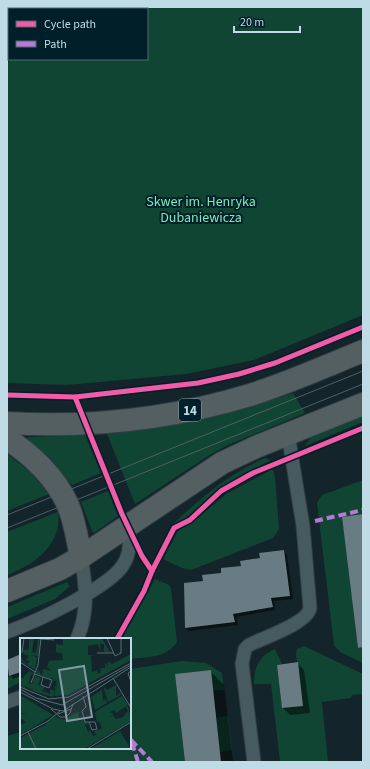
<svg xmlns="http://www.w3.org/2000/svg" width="370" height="769" viewBox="0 0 370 769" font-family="'Source Sans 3',sans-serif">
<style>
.green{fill:#104533}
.shadow{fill:#0007}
.building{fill:#697c83}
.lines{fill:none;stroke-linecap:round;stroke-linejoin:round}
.service-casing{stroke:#313e44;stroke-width:15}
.primary-casing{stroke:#313e44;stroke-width:24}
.service{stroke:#475a60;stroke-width:13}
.primary{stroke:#545f62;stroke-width:22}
.tram{stroke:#4e5f65;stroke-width:1}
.quiet{stroke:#ba77d6;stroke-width:4;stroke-dasharray:8 4;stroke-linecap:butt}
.cycleway-casing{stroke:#011f29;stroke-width:8}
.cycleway{stroke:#f35aa7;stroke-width:5}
.labels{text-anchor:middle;stroke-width:4;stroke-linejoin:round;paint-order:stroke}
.shield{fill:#011f29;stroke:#86a3ad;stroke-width:1}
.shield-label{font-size:13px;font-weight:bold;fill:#bfdbe6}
.park-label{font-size:14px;fill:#7aedba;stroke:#011f29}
.inset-road{fill:none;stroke:#586d75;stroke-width:1}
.view{fill:#839ba4;fill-opacity:0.15;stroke:#839ba4;stroke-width:2}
.inset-edge{fill:none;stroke:#bfdbe6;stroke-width:2}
</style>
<rect width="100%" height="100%" fill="#13242a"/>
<g class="green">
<path d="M33 7H363V315L254 360 186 374 67 385 7 383V65L10 59H147V9H32Z"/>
<path d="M293 393 305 413 228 445 208 456 135 504 107 434C170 426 233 414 293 393Z"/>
<path d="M363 416V422L305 446 311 437Z"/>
<path d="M85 435 101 473 72 485 51 459 27 440 28 437Z"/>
<path d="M7 454 30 472 49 494 7 511Z"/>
<path d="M265 458 271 460 218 489 192 513 183 520 173 524C202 497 228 474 265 458Z"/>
<path d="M273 469 275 477 279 529 273 538 191 570 182 568 163 559 178 531 198 518 226 494Z"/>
<path d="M363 480V514L342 517 358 648 363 647V663L340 652 334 645 317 503 322 495Z"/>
<path d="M108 491 118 516 94 533 92 531 81 502Z"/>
<path d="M58 512C63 544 34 565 7 575V532Z"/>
<path d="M155 579 169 585 171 588 177 642C167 658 147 657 130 659V639H122Z"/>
<path d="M67 582 70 586 55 599 7 619V607Z"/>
<path d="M304 646 363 674V694L352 695 351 698 322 702 328 762H280L271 684H254C254 667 259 656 275 649L282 664 277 665 282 708 303 706 296 654 297 649Z"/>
<path d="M182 661 206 663 222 673 224 690H213L211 670 175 674 185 762H7V736L21 732V748H130V669Z"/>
<path d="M21 673V682L7 689V678Z"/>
<path d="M228 716 232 750 220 752 216 718Z"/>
</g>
<g class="shadow">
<path d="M284 551 287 555 293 599 274 601 275 610 236 617 238 625 189 631 186 628 204 582Z"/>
<path d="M21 656V676L13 679 7 667V661Z"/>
<path d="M297 663 304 670 310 713 290 715 283 708Z"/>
<path d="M210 671 224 685 233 762H186Z"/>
</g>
<g class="building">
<path d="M363 514V647L358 648 342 517Z"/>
<path d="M284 550 290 596 271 598 273 607 233 614 235 622 185 628 184 583 203 581 202 575 221 573V568L241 566 240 561 260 558 259 553Z"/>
<path d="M21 654V672L9 676 7 660Z"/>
<path d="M298 662 303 706 282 708 277 665Z"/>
<path d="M211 670 221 762H185L175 674Z"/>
</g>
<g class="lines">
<defs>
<g id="service">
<path d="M7 632C33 623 109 588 123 565 131 553 130 539 128 526"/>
<path d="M77 639C89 612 86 585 81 557"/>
<path d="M7 702 21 697"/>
<path d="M254 762 242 664 245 649 249 645C263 638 308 623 310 608L303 526 288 434"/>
</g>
<g id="primary">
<path d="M7 423C89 428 171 419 250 395 288 383 326 366 363 351"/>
<path d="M7 439C31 454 55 477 67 503 75 520 77 539 81 557"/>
<path d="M7 591 60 569 81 557 222 463 258 446 363 404"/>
</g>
</defs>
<use href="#service" class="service-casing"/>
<use href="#primary" class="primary-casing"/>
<use href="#service" class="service"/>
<use href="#primary" class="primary"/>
<g class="tram">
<path d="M7 515 363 371"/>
<path d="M7 528 363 384"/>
</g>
<g class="quiet">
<path d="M315 521 363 510"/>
<path d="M131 740 152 762"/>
<path d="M132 743 138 762"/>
</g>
<defs>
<g id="cycleway">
<path d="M7 395 75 397 198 383 239 374 275 363 363 327"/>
<path d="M75 397 122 514 142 556 152 571"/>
<path d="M117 639 144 591 152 571 174 528 190 520 221 491 253 473 363 428"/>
</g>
</defs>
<use href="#cycleway" class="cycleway-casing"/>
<use href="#cycleway" class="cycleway"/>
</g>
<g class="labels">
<rect class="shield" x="179" y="399" width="22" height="22" rx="3"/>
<g class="shield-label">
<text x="190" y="415">14</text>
</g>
<g class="park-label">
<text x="201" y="206">Skwer im. Henryka<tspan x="201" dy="16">Dubaniewicza</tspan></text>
</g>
</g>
<g transform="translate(20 638)">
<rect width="111" height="111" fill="#13242a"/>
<path d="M9 0H14L12 14 16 15 18 0H20L18 18 10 17 17 19 15 32 0 22V19L7 26 10 23 6 22 9 18 4 16 3 12H9ZM38 0H82L89 13 92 14H84V6H80V15L78 6 68 8V17H75L71 18 72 34 77 32 78 36 80 35 81 30H85V25H80H86L87 29 88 23 92 26 111 16V22L48 57 34 58 42 30 33 59 16 54 2 46 9 52 0 48V39L3 40 9 33 14 35 10 38 9 46H12L15 38 21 40 18 47 25 49 22 53 30 56V51L34 53 37 42 34 43 33 40 31 41 16 36 18 31 22 38 23 31 32 33 27 29 29 23 43 22 42 15 23 13 36 14V6L43 7V2ZM96 47V58L100 55 101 57 88 64 84 51 85 49 87 52ZM82 52 83 63 86 61 87 65 75 72 71 59ZM0 57 33 77 0 97V87L6 84 0 80V76L7 75H0ZM102 58 108 67 96 75 94 72 90 74 94 76 89 79 93 77 96 81 103 79 108 73 106 69 108 68 111 83 64 111H0V100L25 87 34 78 45 82 53 76 58 74H61L58 75 60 83 63 81 69 87 65 86 68 94 70 92 73 98 76 97 74 93 82 91 79 83 77 85 75 74ZM100 93 111 111H70L84 103Z" fill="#104533"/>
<path class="inset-road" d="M87 0 95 18 101 15V0M21 1 34 2M2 15 4 0M77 15H94M0 24 15 34M111 33 108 35 111 44M14 36 32 42 29 50 21 47 23 39M93 40 111 70M11 45 18 27 21 0M0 49 29 61 49 59 111 25M0 51 16 60 42 67 111 27M0 54 33 71 43 73 111 29M63 58 66 69 62 73 65 84H75L77 91 72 92 69 84M31 71 40 79H46L50 75 53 66M38 76 51 71M8 94 16 111M0 98 28 83 40 73M67 111 111 84"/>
<path class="view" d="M64 28 72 79 47 83 39 32Z"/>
<rect width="111" height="111" class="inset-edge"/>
</g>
<rect width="370" height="769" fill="none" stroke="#bfdbe6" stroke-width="16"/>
<rect x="8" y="8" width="140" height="52" fill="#011f29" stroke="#4d6a75"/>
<rect x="16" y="21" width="20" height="6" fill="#f35aa7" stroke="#4d6a75"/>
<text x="44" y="28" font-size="12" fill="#bfdbe6">Cycle path</text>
<rect x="16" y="41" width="20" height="6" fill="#ba77d6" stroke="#4d6a75"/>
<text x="44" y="48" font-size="12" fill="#bfdbe6">Path</text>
<path d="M234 26v6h66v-6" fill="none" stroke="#bfdbe6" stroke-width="2"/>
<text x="240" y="26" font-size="12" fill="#bfdbe6" stroke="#011f29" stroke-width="3" paint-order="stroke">20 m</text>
</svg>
